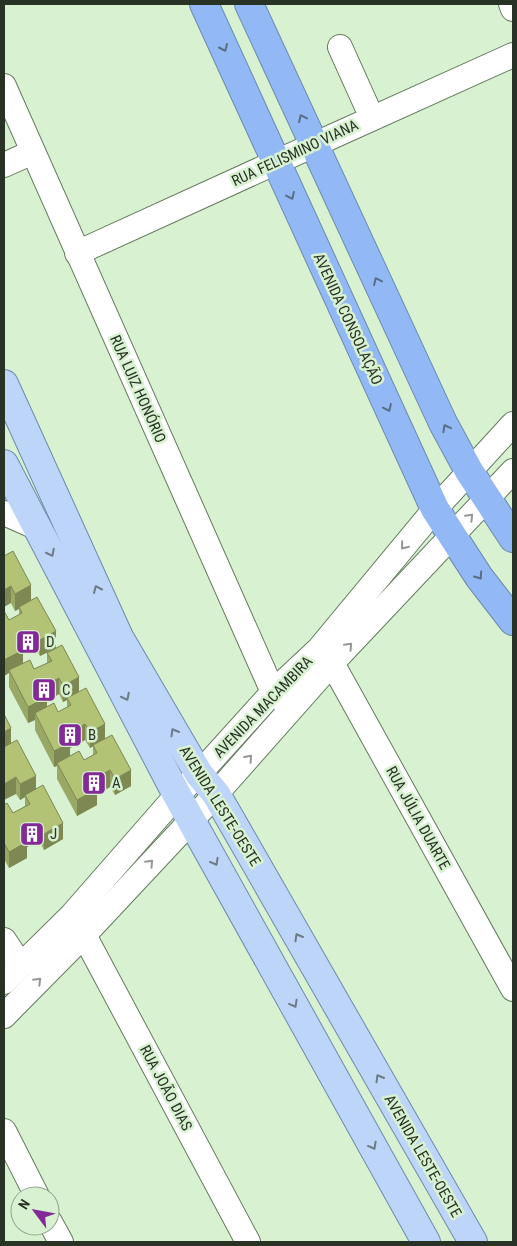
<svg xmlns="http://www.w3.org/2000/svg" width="517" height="1246" viewBox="0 0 517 1246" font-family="'Roboto Condensed',sans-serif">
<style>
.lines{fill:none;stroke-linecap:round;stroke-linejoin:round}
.minor-casing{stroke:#647b5e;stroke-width:26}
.major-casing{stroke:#6d8aad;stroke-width:30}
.highway-casing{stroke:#6d8aad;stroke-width:30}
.minor{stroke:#fff;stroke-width:24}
.major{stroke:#bed5fa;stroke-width:28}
.highway{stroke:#92b9f6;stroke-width:28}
.wall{fill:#99a865;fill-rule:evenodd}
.shaded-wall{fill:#7d8853}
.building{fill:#b2c376;stroke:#7d8853}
.oneway{stroke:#586f83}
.oneway2{stroke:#949892}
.oneway3{stroke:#6c7b85}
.labels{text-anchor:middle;stroke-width:5;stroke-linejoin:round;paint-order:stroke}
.street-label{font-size:15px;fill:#283225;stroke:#d7f1d1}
.poi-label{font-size:15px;fill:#283225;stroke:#d7f1d1;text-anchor:start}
</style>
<rect width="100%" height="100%" fill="#d7f1d1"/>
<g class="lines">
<defs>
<g id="minor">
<path d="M511 4 513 9"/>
<path d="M340 47 372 118"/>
<path d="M4 86 273 692 284 701"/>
<path d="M4 165 33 152"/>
<path d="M77 253C223 187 367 120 513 55"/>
<path d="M4 513 38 528"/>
<path d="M323 654 332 663 513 989"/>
<path d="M77 922 248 1242"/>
<path d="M4 940 20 964"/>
<path d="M4 982 72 915 177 795 199 774 273 692 319 649 435 509 513 424"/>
<path d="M4 1016 85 934 216 794 332 663 513 471"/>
<path d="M4 1131 37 1196"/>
<path d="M50 1222 61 1242"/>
</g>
<g id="major">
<path d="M4 384 119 637 199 774 216 794 473 1242"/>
<path d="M4 464 177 795 426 1242"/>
</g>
<g id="highway">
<path d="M204 4 435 509 479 577 513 621"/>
<path d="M249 4 443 423 469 471 513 538"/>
</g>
</defs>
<use href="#minor" class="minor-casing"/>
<use href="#major" class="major-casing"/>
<use href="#highway" class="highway-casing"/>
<use href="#minor" class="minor"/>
<use href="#major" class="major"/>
<use href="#highway" class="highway"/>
</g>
<g class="wall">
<path d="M4 556 31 600 56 648 40 656 35 647 23 654V663L34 669 47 663V653L79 692 131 786 115 795 110 787 97 794V805L77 816 57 779V766L54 767 35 730V720L28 723 9 687V673L4 676V611L9 620 19 615V609L15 611 11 603ZM59 694 63 702 67 700V707L58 712 47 707V701ZM85 740 90 748 93 746V755L84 760 70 756V748Z"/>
<path d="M11 743 63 839 44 850 39 840 27 847V858L9 868 4 859V805L13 813 25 806V797L20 800 16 794Z"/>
</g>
<g class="shaded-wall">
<path d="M31 585V602L15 611V594Z"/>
<path d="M11 586V603L4 607V590Z"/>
<path d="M35 631V647L23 654V666L9 670V673L4 676V660L18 640Z"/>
<path d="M56 631V648L40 656V640Z"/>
<path d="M79 677V693L67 698V700L63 702V686Z"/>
<path d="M59 678V694L47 701V713H35V720L28 723V707L42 687Z"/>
<path d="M85 724V740L70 748V759L57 763V766L54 767V751L66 734Z"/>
<path d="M105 724V740L90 748V732Z"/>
<path d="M11 728V744L4 748V732Z"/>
<path d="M110 770V787L97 794V805L77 816V800L92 780Z"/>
<path d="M131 770V786L115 795V779Z"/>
<path d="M36 776V792L25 795V797L20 800V784Z"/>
<path d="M16 777V794L4 800V784Z"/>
<path d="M63 823V839L44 850V834Z"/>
<path d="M39 824V840L27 847V858L9 868V852L22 833Z"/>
</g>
<g class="building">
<path d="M13 551 31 585 15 594 11 586 4 590V556Z"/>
<path d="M37 597 56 631 40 640 35 631 18 640 23 650 4 660V611L9 620 22 613 19 607Z"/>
<path d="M62 645 79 677 63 686 59 678 42 687 47 697 28 707 9 670 30 660 34 669 52 661 47 653Z"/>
<path d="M86 688 105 724 90 732 85 724 66 734 70 743 54 751 35 713 54 703 58 712 71 705 67 698Z"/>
<path d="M4 714 11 728 4 732Z"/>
<path d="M112 735 131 770 115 779 110 770 92 780 97 789 77 800 57 763 79 751 84 760 97 753 93 745Z"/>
<path d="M17 740 36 776 20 784 16 777 4 784V747Z"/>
<path d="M43 785 63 823 44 834 39 824 22 833 27 842 9 852 4 843V805L7 803 13 813 30 804 25 795Z"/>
</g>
<defs><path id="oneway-chevron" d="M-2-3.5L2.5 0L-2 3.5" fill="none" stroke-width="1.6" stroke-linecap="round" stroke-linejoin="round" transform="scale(1.25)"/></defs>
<g class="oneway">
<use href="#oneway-chevron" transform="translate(224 48) rotate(66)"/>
<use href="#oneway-chevron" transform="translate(302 118) rotate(-115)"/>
<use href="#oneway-chevron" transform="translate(291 196) rotate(65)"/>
<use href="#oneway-chevron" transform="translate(377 281) rotate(-115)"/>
<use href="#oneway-chevron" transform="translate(388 408) rotate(65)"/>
<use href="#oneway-chevron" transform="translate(446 428) rotate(-118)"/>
<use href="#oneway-chevron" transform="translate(479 576) rotate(55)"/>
</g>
<g class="oneway2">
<use href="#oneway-chevron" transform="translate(470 517) rotate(-46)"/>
<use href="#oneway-chevron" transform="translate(404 546) rotate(129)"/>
<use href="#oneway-chevron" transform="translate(349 646) rotate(-47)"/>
<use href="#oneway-chevron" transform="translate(249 758) rotate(-48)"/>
<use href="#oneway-chevron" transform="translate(150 863) rotate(-47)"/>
<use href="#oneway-chevron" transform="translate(38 981) rotate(-45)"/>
</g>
<g class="oneway3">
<use href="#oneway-chevron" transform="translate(51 553) rotate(63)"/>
<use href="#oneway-chevron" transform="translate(97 589) rotate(-114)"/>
<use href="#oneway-chevron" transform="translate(126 697) rotate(63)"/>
<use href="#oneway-chevron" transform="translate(174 732) rotate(-120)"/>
<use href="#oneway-chevron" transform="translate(215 862) rotate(61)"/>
<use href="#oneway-chevron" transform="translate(298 937) rotate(-120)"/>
<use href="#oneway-chevron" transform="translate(294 1004) rotate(61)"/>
<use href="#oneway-chevron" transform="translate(379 1078) rotate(-120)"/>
<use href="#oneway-chevron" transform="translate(373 1146) rotate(61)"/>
</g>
<defs>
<symbol id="building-square" viewBox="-11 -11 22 22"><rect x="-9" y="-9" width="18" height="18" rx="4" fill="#832a97" stroke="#d7f1d1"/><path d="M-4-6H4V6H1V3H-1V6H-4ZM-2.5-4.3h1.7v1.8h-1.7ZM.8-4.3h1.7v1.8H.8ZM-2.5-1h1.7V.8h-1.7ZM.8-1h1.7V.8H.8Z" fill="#fff"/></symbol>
</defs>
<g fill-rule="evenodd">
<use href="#building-square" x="14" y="628" width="28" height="28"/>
<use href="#building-square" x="30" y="676" width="28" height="28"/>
<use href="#building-square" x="56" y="721" width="28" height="28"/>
<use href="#building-square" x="80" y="769" width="28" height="28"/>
<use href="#building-square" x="18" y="820" width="28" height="28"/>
</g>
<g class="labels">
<g class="street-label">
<text transform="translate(295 153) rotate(-25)" y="5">RUA FELISMINO VIANA</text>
<text transform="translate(348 319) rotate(65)" y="5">AVENIDA CONSOLAÇÃO</text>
<text transform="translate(138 389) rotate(66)" y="5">RUA LUIZ HONÓRIO</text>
<text transform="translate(263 707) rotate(-46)" y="5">AVENIDA MACAMBIRA</text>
<text transform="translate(220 806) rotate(58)" y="5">AVENIDA LESTE-OESTE</text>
<text transform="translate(418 818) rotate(61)" y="5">RUA JÚLIA DUARTE</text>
<text transform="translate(166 1088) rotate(62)" y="5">RUA JOÃO DIAS</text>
<text transform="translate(423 1156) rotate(60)" y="5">AVENIDA LESTE-OESTE</text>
</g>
<g class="poi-label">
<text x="46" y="647">D</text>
<text x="62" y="695">C</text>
<text x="88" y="740">B</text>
<text x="112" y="788">A</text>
<text x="50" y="839">J</text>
</g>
</g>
<rect width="517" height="1246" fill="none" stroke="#283225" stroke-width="10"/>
<g transform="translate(35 1211) rotate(302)"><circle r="24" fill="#d7f1d1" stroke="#91a58c"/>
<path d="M0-4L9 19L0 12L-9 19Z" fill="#832a97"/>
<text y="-8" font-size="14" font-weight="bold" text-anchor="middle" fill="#283225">N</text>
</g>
</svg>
